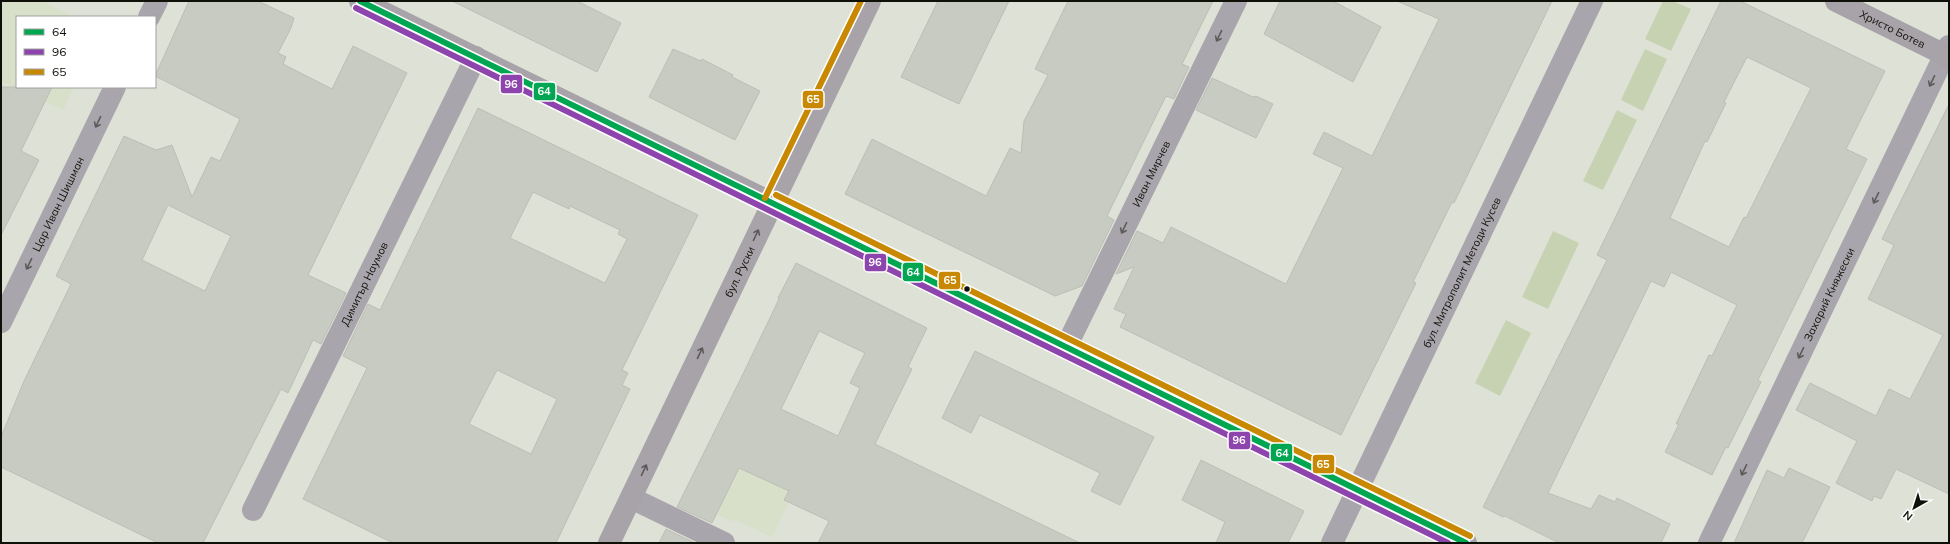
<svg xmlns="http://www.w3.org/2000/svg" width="1950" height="544" viewBox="0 0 1950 544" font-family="Mulish,sans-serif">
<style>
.built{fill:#d8e0c9}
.green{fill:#c7d2b3}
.building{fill:#c8cbc1;stroke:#bbbeb4;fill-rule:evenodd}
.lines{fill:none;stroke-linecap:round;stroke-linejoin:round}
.street{stroke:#a9a5ac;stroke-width:22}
.secondary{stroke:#a7a3a9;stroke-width:22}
.bus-1-casing{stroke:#fff;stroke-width:9}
.bus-2-casing{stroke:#fff;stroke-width:9}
.bus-3-casing{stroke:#fff;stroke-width:9}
.bus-1{stroke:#00a651;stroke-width:6}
.bus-2{stroke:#8e44ad;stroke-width:6}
.bus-3{stroke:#c98802;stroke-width:6}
.oneway{stroke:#5c5b5a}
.oneway2{stroke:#5b5a59}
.bus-dot{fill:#0f1109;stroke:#fff;stroke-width:1.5}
.labels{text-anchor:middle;stroke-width:3.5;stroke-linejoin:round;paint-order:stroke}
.street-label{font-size:11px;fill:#0f1109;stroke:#fff}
.line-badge{stroke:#fff;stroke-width:1.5}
.badge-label{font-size:11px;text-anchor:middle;font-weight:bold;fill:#fff}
</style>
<rect width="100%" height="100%" fill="#dee2d6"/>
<g class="built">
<path d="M1 1H42L74 17H17V87H74L63 110 1 81Z"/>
<path d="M744 458 763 479 789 491 784 500 789 502 772 537 736 520 734 522 716 514Z"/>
</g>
<g class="green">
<path d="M1663 1H1673L1691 9 1671 51 1645 39Z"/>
<path d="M1645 49 1667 59 1643 111 1621 100Z"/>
<path d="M1617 110 1637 120 1603 190 1583 181Z"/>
<path d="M1553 231 1579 243 1548 309 1522 297Z"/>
<path d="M1506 320 1531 333 1500 396 1475 383Z"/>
</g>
<g class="building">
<path d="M189 1H258L294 18 291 28 278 53 286 57 283 64 332 89 353 46 407 73 308 275 346 293 321 344 313 340 288 393 281 389 203 543H158L1 467V437L24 381 71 284 56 276 124 136 156 150 172 145 192 197 211 157 220 161 240 119 155 76ZM168 205 231 236 205 291 142 260Z"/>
<path d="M452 1H577L621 23 597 72Z"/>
<path d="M938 1H1009L959 104 901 77Z"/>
<path d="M1068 1H1213L1182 64 1189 67 1174 99 1166 96 1107 216 1114 220 1082 286 1055 296 845 194 872 139 986 196 1010 148 1021 153 1024 121 1048 75 1035 69Z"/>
<path d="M1280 1H1333L1381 27 1353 82 1264 34Z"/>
<path d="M1397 1H1552L1454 203 1452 202 1413 282 1416 283 1341 435 1120 327 1126 314 1114 309 1134 267 1116 274 1137 231 1163 243 1171 227 1286 284 1343 168 1313 154 1324 132 1372 156 1439 19Z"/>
<path d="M1721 1H1740L1885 71 1846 149 1867 159 1784 327 1758 380 1761 382 1728 448 1726 447 1712 475 1665 452 1679 424H1676L1709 355 1712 356 1737 305 1671 272 1664 287 1651 281 1548 493 1591 509 1599 495 1615 502 1617 498 1670 524 1661 543H1559L1505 516 1503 517 1483 507 1607 260 1597 255ZM1747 57 1811 88 1746 218 1744 217 1729 247 1670 218 1705 141 1707 142 1726 103 1724 102Z"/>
<path d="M673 49 701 61 702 59 733 75 732 77 760 91 735 140 649 97Z"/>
<path d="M1212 78 1253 97 1256 96 1273 104 1256 138 1196 110Z"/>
<path d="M1 87H52L21 151 39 160 1 235Z"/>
<path d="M1949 104V494L1896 469 1881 499 1874 496 1872 501 1836 483 1857 441 1796 410 1810 383 1876 416 1889 389 1910 399 1943 335 1868 299 1894 245 1882 239Z"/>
<path d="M478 108 698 215 622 370 628 373 622 385 630 389 556 543H393L303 499 367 368 343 356 368 304 380 310ZM533 192 569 209 570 206 620 230 618 234 627 239 605 283 510 238ZM497 370 557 399 531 454 469 424Z"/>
<path d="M796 263 927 328 908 367 912 369 875 444 1080 543H818L829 521 784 500 789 491 739 468 712 523 677 507 743 374 779 299 778 298ZM819 331 865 353 850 383 860 388 838 436 781 409Z"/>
<path d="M975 351 1154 437 1120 505 1091 491 1100 473 980 415 971 433 942 418Z"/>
<path d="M1201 460 1304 511 1288 543H1216L1225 522 1182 500Z"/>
<path d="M1789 468 1830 487 1802 543H1734L1767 470 1784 478Z"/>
<path d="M666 529 695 543H659Z"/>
</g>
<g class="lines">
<g class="street">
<path d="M149 17 157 1"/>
<path id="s1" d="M1 322 115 87"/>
<path id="s2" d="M1066 347 1236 1"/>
<path d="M631 498 724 543"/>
<path id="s3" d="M253 510 476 57"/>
<path id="s4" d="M1332 543 1592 1"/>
<path id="s5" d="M1709 543 1949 46"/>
</g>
<g class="secondary">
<path d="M360 1 1466 543"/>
<path id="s6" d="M1836 1 1949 57"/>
<path id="s7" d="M609 543 870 1"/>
</g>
<defs>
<path id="bus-1" d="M360 1 1466 543"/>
<path id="bus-2" d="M356 8 1448 543"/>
<g id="bus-3">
<path d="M776 195 1470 536"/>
<path d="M765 198 861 1"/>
</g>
</defs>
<use href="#bus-1" class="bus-1-casing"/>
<use href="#bus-2" class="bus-2-casing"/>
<use href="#bus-3" class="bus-3-casing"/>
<use href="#bus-1" class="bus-1"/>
<use href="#bus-2" class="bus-2"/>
<use href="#bus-3" class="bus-3"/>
</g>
<defs><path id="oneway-shaft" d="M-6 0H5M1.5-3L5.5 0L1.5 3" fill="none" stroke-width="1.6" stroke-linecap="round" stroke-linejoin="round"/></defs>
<g class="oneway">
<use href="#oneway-shaft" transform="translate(1219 36) rotate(116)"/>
<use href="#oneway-shaft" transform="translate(1932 81) rotate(116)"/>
<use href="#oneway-shaft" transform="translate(98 122) rotate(116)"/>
<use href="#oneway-shaft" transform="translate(1876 198) rotate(116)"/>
<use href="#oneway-shaft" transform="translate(1124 228) rotate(116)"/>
<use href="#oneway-shaft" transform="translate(29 264) rotate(116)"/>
<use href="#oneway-shaft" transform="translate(1801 353) rotate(116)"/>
<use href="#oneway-shaft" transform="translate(1744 470) rotate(116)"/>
</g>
<g class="oneway2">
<use href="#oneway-shaft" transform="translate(756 235) rotate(-65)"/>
<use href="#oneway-shaft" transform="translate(700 353) rotate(-65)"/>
<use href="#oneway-shaft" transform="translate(644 470) rotate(-65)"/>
</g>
<circle class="bus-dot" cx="967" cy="289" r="3.5"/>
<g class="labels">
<g class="street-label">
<text dy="4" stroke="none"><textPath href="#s6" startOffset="63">Христо Ботев</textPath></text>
<text dy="4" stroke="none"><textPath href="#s2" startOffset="193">Иван Мирчев</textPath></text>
<text dy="4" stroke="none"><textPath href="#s1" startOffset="131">Цар Иван Шишман</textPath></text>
<text dy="4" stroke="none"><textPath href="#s7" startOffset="301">бул. Руски</textPath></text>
<text dy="4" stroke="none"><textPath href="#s4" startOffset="300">бул. Митрополит Методи Кусев</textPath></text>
<text dy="4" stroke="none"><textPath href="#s3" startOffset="252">Димитър Наумов</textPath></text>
<text dy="4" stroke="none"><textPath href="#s5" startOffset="276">Захарий Княжески</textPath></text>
</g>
</g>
<g class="line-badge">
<rect x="500" y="74" width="23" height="20" rx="4" fill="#8e44ad"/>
<rect x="533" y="82" width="23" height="19" rx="4" fill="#00a651"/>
<rect x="802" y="90" width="22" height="19" rx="4" fill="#c98802"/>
<rect x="864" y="253" width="23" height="19" rx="4" fill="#8e44ad"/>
<rect x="902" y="262" width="22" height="20" rx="4" fill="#00a651"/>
<rect x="938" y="271" width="23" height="19" rx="4" fill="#c98802"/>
<rect x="1228" y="431" width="23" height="19" rx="4" fill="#8e44ad"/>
<rect x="1270" y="443" width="23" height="19" rx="4" fill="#00a651"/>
<rect x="1312" y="454" width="23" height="20" rx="4" fill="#c98802"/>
</g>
<g class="badge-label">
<text x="511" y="88">96</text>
<text x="544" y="95">64</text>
<text x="813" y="103">65</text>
<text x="875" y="266">96</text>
<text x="913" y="276">64</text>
<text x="950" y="284">65</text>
<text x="1239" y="444">96</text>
<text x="1282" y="457">64</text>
<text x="1323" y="468">65</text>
</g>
<rect width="1950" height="544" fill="none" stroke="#0f1109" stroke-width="4"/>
<rect x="16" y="16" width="140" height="72" fill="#ffffff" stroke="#9fa09d"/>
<rect x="24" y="29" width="20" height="6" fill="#00a651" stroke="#9fa09d"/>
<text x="52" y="36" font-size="12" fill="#0f1109">64</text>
<rect x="24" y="49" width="20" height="6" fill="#8e44ad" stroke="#9fa09d"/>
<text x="52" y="56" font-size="12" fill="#0f1109">96</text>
<rect x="24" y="69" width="20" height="6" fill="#c98802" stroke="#9fa09d"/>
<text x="52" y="76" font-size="12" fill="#0f1109">65</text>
<g transform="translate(1914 508) rotate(219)" stroke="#ffffff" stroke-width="3" paint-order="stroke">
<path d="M0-3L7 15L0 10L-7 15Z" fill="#0f1109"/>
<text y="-6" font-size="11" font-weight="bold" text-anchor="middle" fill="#0f1109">N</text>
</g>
</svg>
